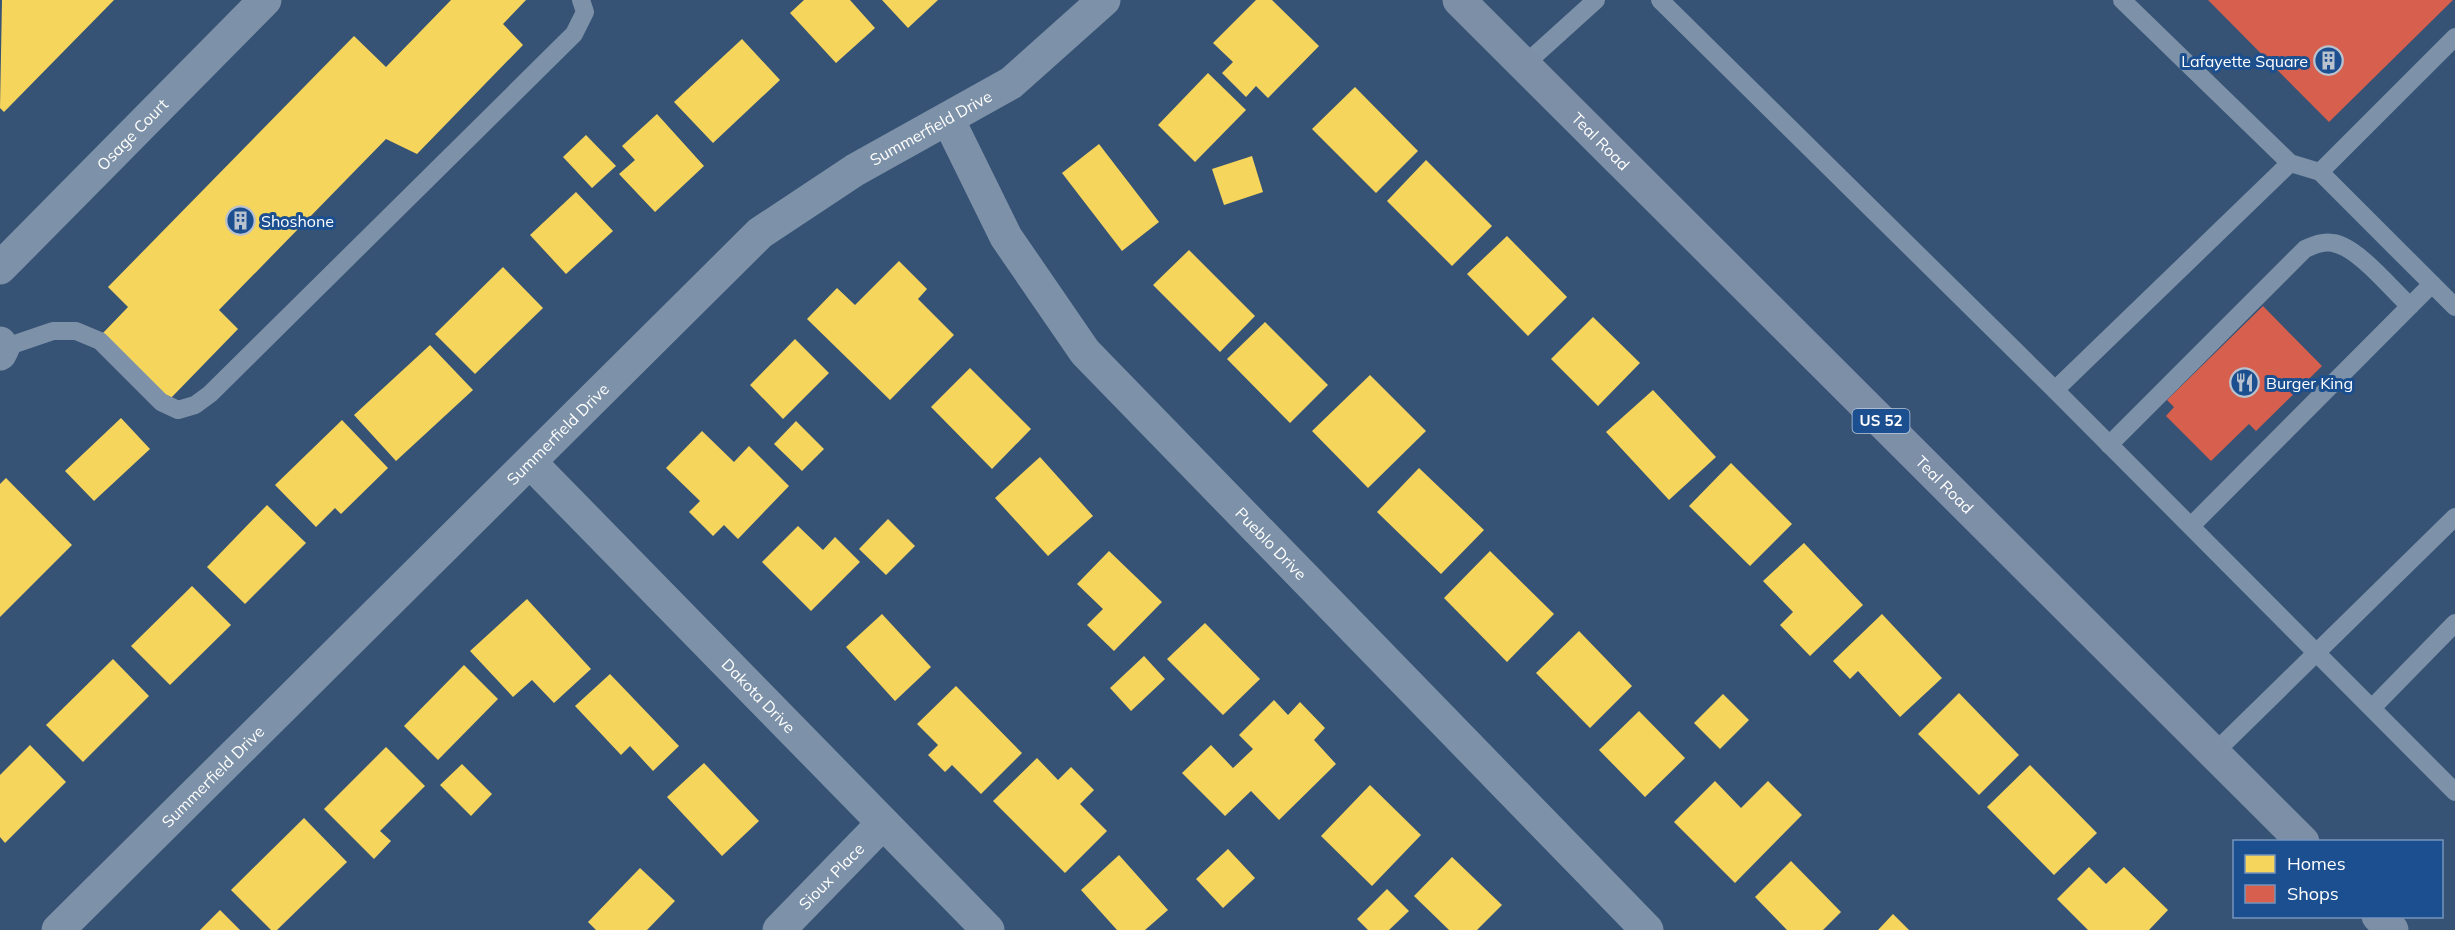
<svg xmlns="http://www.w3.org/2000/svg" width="2455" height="930" viewBox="0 0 2455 930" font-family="Mulish,sans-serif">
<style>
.homes{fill:#f6d55c}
.shops{fill:#d6604d}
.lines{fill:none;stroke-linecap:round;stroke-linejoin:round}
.service{stroke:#7d92a8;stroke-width:18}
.minor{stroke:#7d92a8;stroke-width:33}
.primary{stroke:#7d8ea7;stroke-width:33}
.labels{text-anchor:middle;stroke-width:6;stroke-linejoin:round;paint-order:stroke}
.shield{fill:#1b4f8f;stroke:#bbcadd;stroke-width:1.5}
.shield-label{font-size:15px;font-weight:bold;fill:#fff}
.poi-label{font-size:16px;fill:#fff;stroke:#1b4f8f;text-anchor:start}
.street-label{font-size:16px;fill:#fff;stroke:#1b4f8f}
</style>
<rect width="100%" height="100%" fill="#365274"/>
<g class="homes">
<path d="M2 0H114L4 112 0 108Z"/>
<path d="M451 0H526L503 24 523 45 417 154 386 139 219 310 238 329 170 399 103 333 128 307 108 287 354 36 386 67Z"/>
<path d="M804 0H850L875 28 836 63 790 13Z"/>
<path d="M882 0H938L908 28Z"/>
<path d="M1256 0H1272L1319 46 1268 98 1256 86 1246 97 1222 73 1233 62 1213 43Z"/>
<path d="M742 39 780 80 713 143 674 102Z"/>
<path d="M1208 73 1246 110 1195 162 1158 125Z"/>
<path d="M1355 87 1418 151 1376 193 1312 129Z"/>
<path d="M657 114 704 166 655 212 619 174 635 160 622 146Z"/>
<path d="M586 135 616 166 592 188 563 157Z"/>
<path d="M1099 144 1159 222 1122 251 1062 173Z"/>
<path d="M1252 156 1263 192 1224 205 1212 169Z"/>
<path d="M1426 160 1492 226 1452 266 1387 201Z"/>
<path d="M576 192 613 231 566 274 530 235Z"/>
<path d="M1507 236 1567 297 1528 336 1467 274Z"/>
<path d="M1189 250 1255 316 1220 352 1153 285Z"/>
<path d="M899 261 927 289 918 299 954 335 890 400 807 319 837 288 855 305Z"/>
<path d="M503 267 543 308 475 374 435 334Z"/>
<path d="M1593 317 1640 363 1598 406 1551 359Z"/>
<path d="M1265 322 1328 385 1290 423 1227 359Z"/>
<path d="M795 339 829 373 783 419 750 385Z"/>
<path d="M430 345 473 390 396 461 354 415Z"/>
<path d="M970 368 1031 429 992 469 931 407Z"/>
<path d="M1370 375 1426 431 1368 488 1312 431Z"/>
<path d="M1653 390 1716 457 1669 500 1606 432Z"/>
<path d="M121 418 150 449 94 501 65 471Z"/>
<path d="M342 420 388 468 341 514 335 508 316 527 275 485Z"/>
<path d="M796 421 824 449 802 471 774 444Z"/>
<path d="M702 431 734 462 749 446 789 486 738 539 724 525 713 536 689 512 700 501 666 468Z"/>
<path d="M1040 457 1093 516 1048 556 995 498Z"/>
<path d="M1731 463 1792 524 1750 566 1689 506Z"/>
<path d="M1419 468 1484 530 1441 574 1377 512Z"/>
<path d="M6 478 72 545 0 617V484Z"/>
<path d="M267 505 306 543 245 604 207 567Z"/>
<path d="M888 519 915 546 886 575 859 549Z"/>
<path d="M798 526 823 550 835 537 860 562 811 611 762 562Z"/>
<path d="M1804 543 1863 605 1810 656 1780 625 1793 612 1763 581Z"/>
<path d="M1109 551 1162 602 1114 651 1087 625 1103 609 1077 584Z"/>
<path d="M1490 551 1554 614 1507 662 1444 598Z"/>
<path d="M192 586 231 625 170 685 131 646Z"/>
<path d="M527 599 591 669 554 703 532 680 513 697 470 651Z"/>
<path d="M882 614 931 667 895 701 846 647Z"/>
<path d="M1882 614 1942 678 1900 717 1858 671 1850 679 1833 661Z"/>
<path d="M1205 623 1260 679 1223 715 1167 659Z"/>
<path d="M1579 631 1632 686 1590 728 1536 673Z"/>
<path d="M1144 656 1165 679 1131 711 1110 688Z"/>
<path d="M113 659 149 696 83 762 46 725Z"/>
<path d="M464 665 498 699 438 760 404 726Z"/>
<path d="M610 674 679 746 653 771 630 746 621 755 575 706Z"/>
<path d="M956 686 1022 753 981 794 952 765 945 772 928 755 938 745 917 724Z"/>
<path d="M1959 693 2019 755 1979 795 1918 734Z"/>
<path d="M1723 694 1749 720 1720 749 1694 723Z"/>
<path d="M1274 700 1288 715 1300 702 1325 728 1314 740 1336 764 1279 820 1251 791 1225 816 1182 773 1211 745 1233 768 1253 749 1239 735Z"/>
<path d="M1639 711 1685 758 1645 797 1599 750Z"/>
<path d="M30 745 66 782 5 843 0 837V775Z"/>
<path d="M386 747 425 786 380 831 391 841 374 859 324 809Z"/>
<path d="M1037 758 1058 780 1071 767 1094 790 1080 804 1107 831 1065 873 993 801Z"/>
<path d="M704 763 759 821 722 856 667 797Z"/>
<path d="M462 764 492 794 471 816 440 785Z"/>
<path d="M2030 765 2097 833 2054 875 1987 807Z"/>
<path d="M1715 781 1741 808 1768 781 1802 815 1735 883 1674 822Z"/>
<path d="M1370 785 1421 835 1372 886 1321 836Z"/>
<path d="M304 818 347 862 277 930H271L231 890Z"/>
<path d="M1228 849 1255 878 1223 908 1196 879Z"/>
<path d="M1119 855 1168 910 1145 930H1117L1081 890Z"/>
<path d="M1452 857 1502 905 1477 930H1449L1414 896Z"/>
<path d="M1791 861 1841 912 1823 930H1787L1755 897Z"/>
<path d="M2089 867 2106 884 2124 867 2168 910 2149 930H2088L2057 899Z"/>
<path d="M640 868 675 901 647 930H596L588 922Z"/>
<path d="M1387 889 1409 911 1389 930H1368L1357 919Z"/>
<path d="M220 910 240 930H200Z"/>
<path d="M1893 914 1909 930H1878Z"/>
</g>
<g class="shops">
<path d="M2208 0H2453L2329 122Z"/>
<path d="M2263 306 2322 366 2256 431 2249 424 2211 461 2166 416 2174 407 2167 400Z"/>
</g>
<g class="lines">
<g class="service">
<path d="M1660 0 2055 390 2455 792"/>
<path d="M2122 0 2290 163 2320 172"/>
<path d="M2455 37 2320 172 2455 307"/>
<path d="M1524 65 1596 0"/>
<path d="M3 348 53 331H76L100 341 161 402 178 410 195 405 210 394 574 34 585 12 581 0"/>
<path d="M2055 390 2290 163"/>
<path d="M2109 445 2305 249C2314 245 2323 241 2333 243 2358 247 2391 289 2410 306"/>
<path d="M2191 526 2432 284"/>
<path d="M2372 708 2455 623"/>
<path d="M2214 753 2455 517"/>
</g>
<g class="minor">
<path id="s1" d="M948 119 1006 237 1085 352 1647 930"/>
<path id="s2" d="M0 268 265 0"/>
<path d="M0 343 3 348 0 354"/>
<path id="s3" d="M530 462 988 930"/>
<path id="s4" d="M58 930 760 233 855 170 1011 83 1104 0"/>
<path id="s5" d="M779 930 883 823"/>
</g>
<g class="primary">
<path id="s6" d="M1459 0 2303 842"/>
<path d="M2378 916 2392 930"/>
</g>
</g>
<defs>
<symbol id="building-ring" viewBox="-11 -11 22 22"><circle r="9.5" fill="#1b4f8f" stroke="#b9c2ce" stroke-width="1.5"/><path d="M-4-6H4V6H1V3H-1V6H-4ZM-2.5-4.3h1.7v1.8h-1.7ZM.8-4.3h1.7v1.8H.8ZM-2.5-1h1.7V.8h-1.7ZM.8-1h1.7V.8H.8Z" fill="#b9c2ce"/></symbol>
<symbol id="restaurant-ring" viewBox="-11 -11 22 22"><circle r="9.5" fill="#1b4f8f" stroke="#b9c2ce" stroke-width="1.5"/><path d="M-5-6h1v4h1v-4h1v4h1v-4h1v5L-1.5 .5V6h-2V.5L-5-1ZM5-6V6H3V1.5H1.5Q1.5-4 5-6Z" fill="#b9c2ce"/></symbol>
</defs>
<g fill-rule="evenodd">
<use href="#building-ring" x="2312" y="44" width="33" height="33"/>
<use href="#building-ring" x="224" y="204" width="33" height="33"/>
<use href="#restaurant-ring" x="2228" y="366" width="33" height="33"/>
</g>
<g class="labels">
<rect class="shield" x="1852.5" y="409" width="57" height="24" rx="4.5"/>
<g class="shield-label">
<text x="1881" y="426">US 52</text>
</g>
<g class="poi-label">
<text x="2308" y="67" text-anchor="end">Lafayette Square</text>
<text x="261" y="227">Shoshone</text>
<text x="2266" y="389">Burger King</text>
</g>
<g class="street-label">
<text dy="6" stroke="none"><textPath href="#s4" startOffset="1190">Summerfield Drive</textPath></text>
<text dy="6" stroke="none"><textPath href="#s2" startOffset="188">Osage Court</textPath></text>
<text dy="6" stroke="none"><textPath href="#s6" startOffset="200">Teal Road</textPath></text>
<text dy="6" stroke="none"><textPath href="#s4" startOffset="704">Summerfield Drive</textPath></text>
<text dy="6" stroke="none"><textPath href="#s6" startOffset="686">Teal Road</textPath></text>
<text dy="6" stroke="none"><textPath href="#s1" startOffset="538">Pueblo Drive</textPath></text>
<text dy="6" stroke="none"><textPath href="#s3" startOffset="327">Dakota Drive</textPath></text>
<text dy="6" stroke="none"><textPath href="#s4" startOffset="218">Summerfield Drive</textPath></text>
<text dy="6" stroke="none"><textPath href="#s5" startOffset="75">Sioux Place</textPath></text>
</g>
</g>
<rect x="2233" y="840" width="210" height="78" fill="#1b4f8f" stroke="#7695bc" stroke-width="1.5"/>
<rect x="2245" y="855" width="30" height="18" fill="#f6d55c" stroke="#7695bc" stroke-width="1.5"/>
<text x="2287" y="870" font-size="18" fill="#ffffff">Homes</text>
<rect x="2245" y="885" width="30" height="18" fill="#d6604d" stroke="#7695bc" stroke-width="1.5"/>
<text x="2287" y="900" font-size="18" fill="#ffffff">Shops</text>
</svg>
